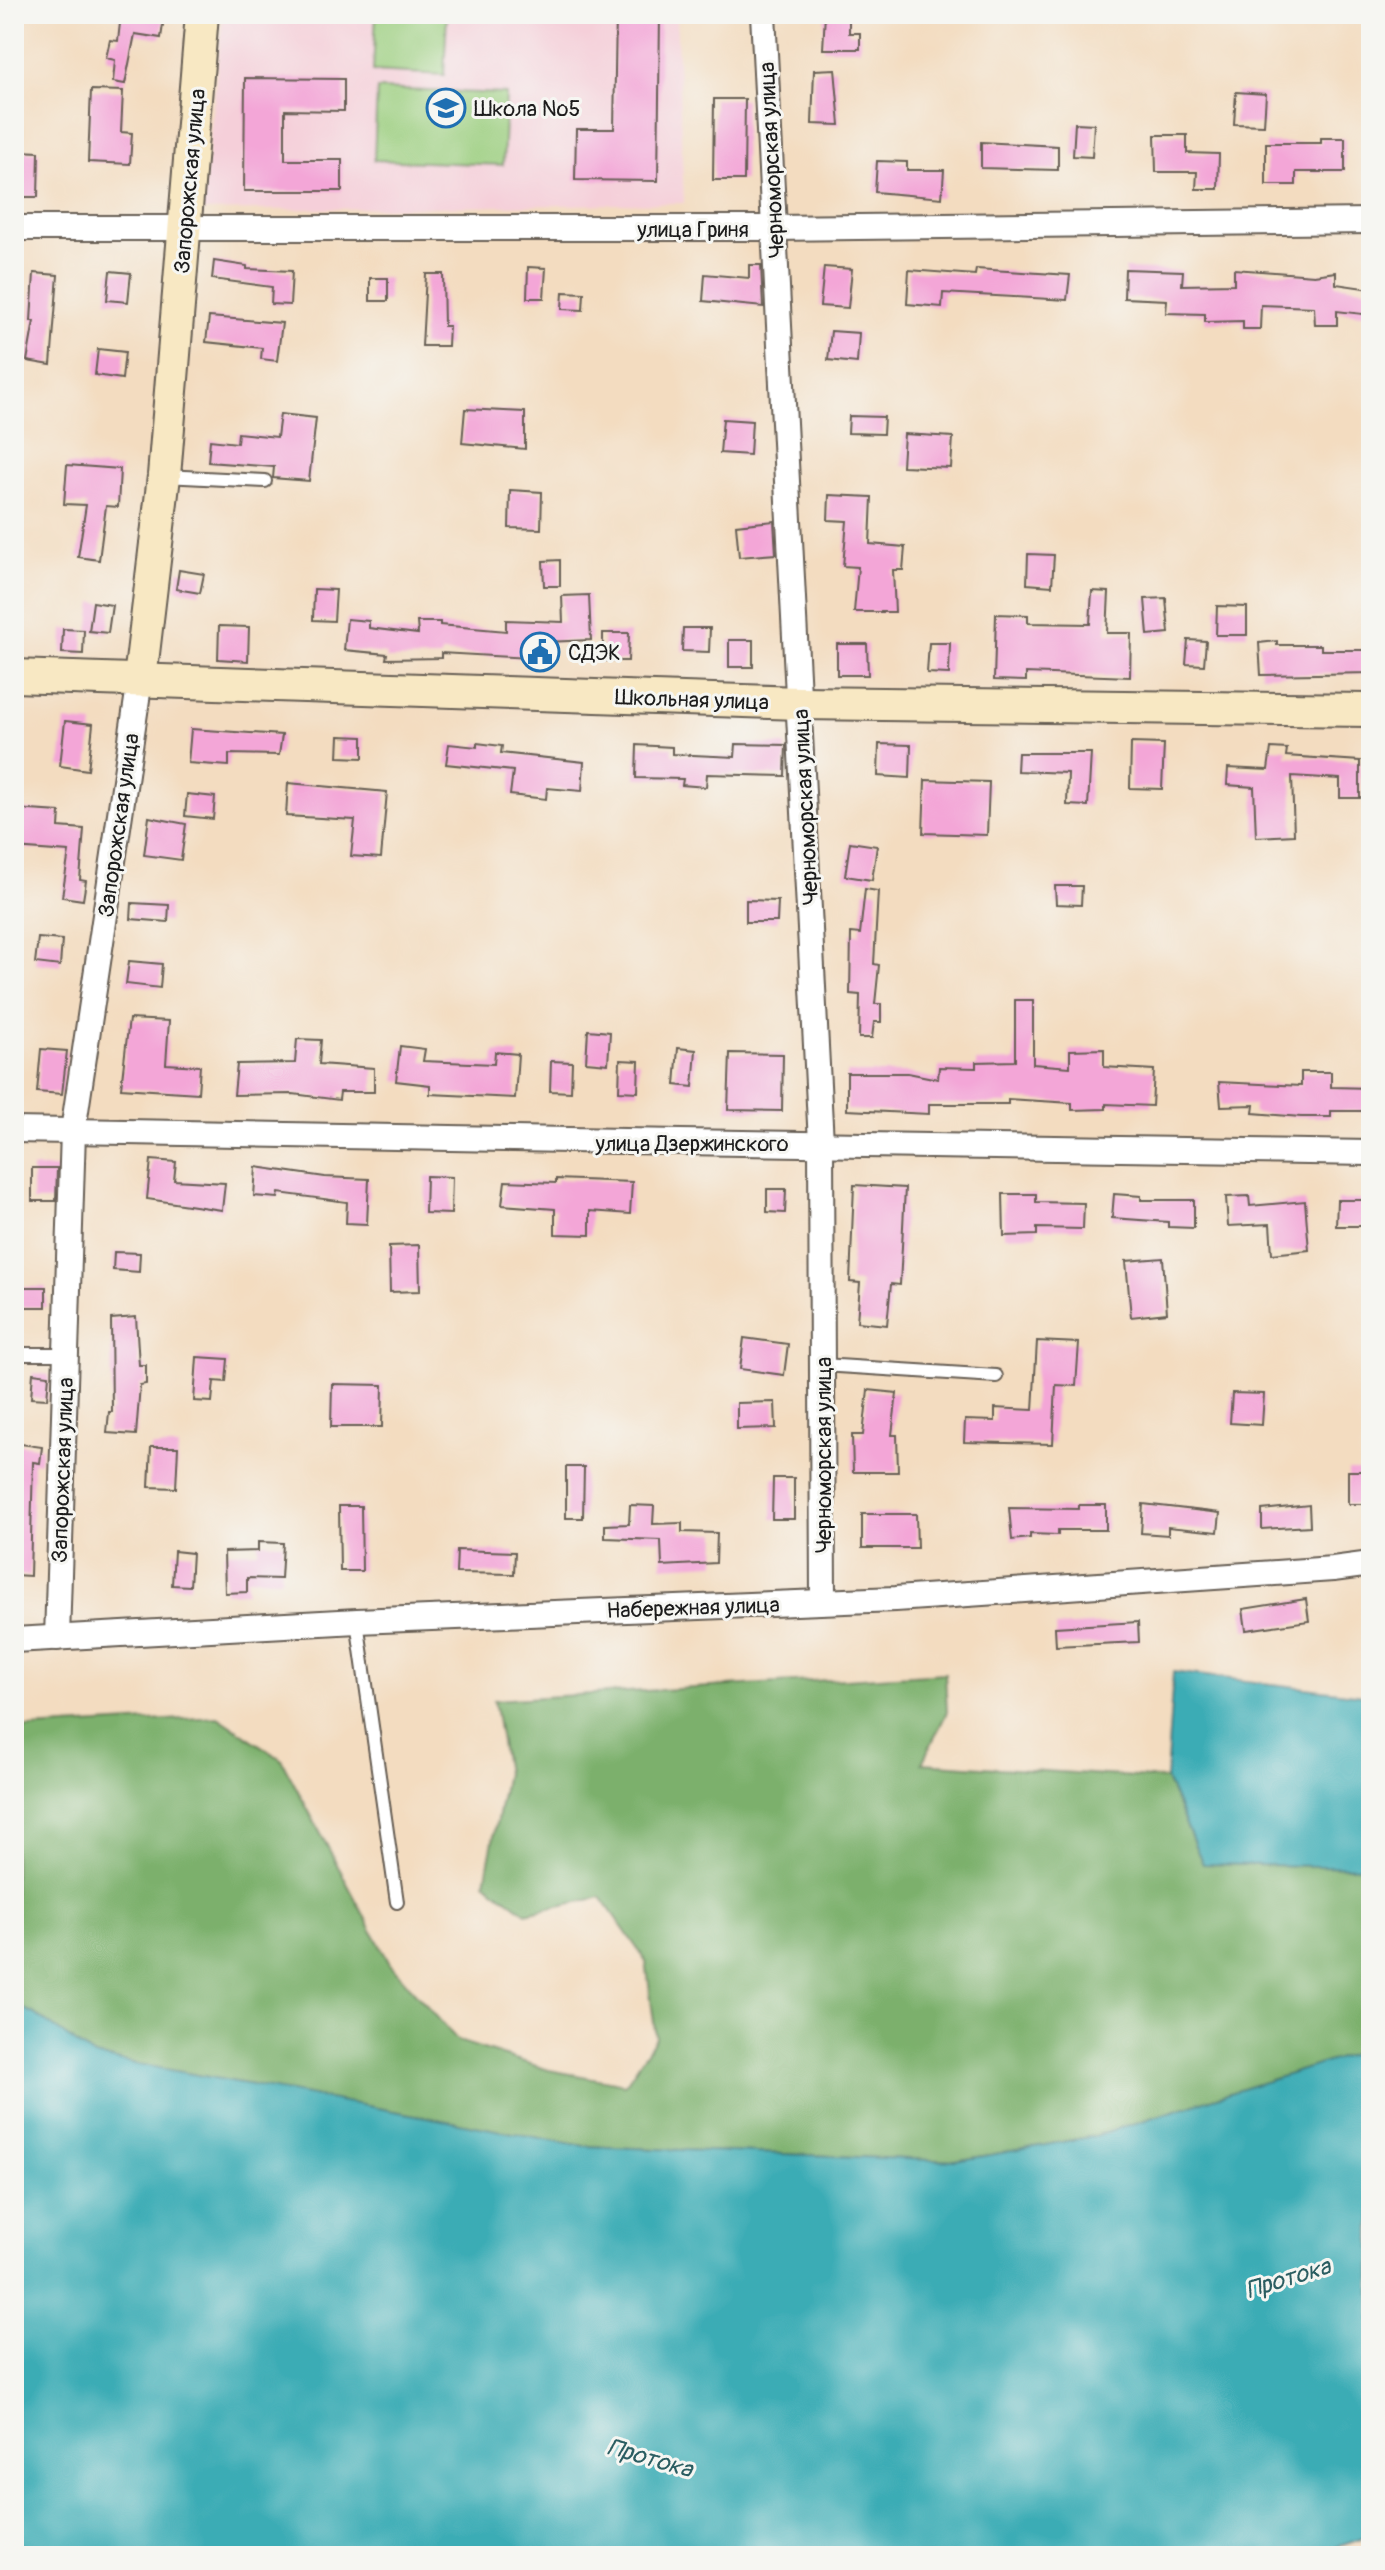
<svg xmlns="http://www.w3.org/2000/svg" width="1385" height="2570" viewBox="0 0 1385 2570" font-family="Pangolin,sans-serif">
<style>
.built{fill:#f5cfd9}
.green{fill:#9acd7d;stroke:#5b744c;stroke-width:2}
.forest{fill:#7bb06c;stroke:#4c6644;stroke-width:2}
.water{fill:#3bacb5;stroke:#2c6468;stroke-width:2}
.building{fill:#f3a6d7}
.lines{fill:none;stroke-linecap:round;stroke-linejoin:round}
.lane-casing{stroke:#675f55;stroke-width:16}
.street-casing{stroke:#675f55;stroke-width:28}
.secondary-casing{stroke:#675f55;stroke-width:36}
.lane{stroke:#fff;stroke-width:12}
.street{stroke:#fff;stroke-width:24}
.secondary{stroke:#f8e8c3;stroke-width:32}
.labels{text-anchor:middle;stroke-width:6;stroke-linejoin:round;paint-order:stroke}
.poi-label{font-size:22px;fill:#1c1c1c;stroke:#f6f6f2;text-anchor:start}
.street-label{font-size:22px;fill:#1c1c1c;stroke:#f6f6f2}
.water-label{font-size:24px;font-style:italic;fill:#2a5d61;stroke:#f6f6f2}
</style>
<rect width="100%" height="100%" fill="#f6f6f2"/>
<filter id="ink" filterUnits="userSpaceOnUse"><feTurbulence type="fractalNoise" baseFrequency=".0125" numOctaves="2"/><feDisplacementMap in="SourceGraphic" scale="16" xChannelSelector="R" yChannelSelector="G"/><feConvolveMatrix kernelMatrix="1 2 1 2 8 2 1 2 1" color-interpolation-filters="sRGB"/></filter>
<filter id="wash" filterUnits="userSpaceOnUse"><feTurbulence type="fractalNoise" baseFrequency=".006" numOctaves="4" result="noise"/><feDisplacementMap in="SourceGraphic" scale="32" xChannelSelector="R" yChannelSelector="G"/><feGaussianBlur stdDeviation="1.8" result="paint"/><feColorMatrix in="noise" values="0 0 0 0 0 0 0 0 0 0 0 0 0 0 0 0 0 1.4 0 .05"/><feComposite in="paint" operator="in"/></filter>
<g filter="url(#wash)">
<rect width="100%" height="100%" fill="#f3dcc0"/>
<path class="built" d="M223 14H676L684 203 202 211Z"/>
<g class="green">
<path d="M376 14H447L444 75 373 71Z"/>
<path d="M377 89 506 94 503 165 374 160Z"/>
</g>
<path class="forest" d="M945 1673 947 1712 922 1763 1166 1779 1203 1864 1371 1867V2048L1095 2136 956 2161 584 2146 94 2056 35 2014 14 2004V1729L218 1717 281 1759 390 1964 458 2041 549 2070 625 2084 656 2038 646 1961 601 1897 526 1913 485 1882 506 1773 494 1700Z"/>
<g class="water">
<path d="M1173 1672 1371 1696V1867L1203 1864 1166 1779Z"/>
<path d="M14 2004 35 2014 94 2056 584 2146 956 2161 1095 2136 1371 2048V2531L1361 2539 1310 2556H50L14 2542Z"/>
</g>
<g id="blocks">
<g class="building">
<path d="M121 14 164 18 161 38 135 34 125 84 113 82 115 60 106 58 110 40 118 41Z"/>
<path d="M616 14H660L658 181 575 180 576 129H614Z"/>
<path d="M825 14H849V33H860V49H823Z"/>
<path d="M835 69 840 125 812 124 814 70Z"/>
<path d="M245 78 344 79V111L285 110V160H342V191H244Z"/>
<path d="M91 90 123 91 121 132 132 133 130 164 88 162Z"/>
<path d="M1236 92 1266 94 1264 125 1234 124Z"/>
<path d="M714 99H745L744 180H713Z"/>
<path d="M1075 123 1094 124 1092 157 1073 156Z"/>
<path d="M1155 135H1187V153L1219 154 1218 189H1196L1197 172H1156Z"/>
<path d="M1321 138H1345V172H1296V185H1266V143H1321Z"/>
<path d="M981 142 1058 146V170L981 168Z"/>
<path d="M19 151 39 152 38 197H18Z"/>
<path d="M877 161 907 162V170H944L942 198 875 192Z"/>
<path d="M214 261 247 266V269L292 271 290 305 271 304 272 287 212 279Z"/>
<path d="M749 265H761L763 307 703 301 705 274 749 278Z"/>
<path d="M528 267 546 268 544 298H527Z"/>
<path d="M824 267 852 269 848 308 820 306Z"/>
<path d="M976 269 1070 275 1067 300 943 293 942 307 907 304 909 270 975 275Z"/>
<path d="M1125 269 1183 271 1182 285 1234 284V269L1314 275 1336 272V284L1371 289V315L1337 311V325H1315L1314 307 1261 305 1260 329H1243V321L1205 322V314L1166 313 1167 300 1124 298Z"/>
<path d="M110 271 131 273 128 302 107 300Z"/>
<path d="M34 273 58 275 51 365 27 361 34 321H31Z"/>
<path d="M426 274H443L444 326H449L448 346H422Z"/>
<rect x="370" y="278" width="18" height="23"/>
<path d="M563 292 584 293 583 310 562 309Z"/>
<path d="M209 317 282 323 277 361 261 359 262 348 206 342Z"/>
<path d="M831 331 859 333 857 363 828 360Z"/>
<path d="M98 349 125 352 122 379 95 375Z"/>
<path d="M465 409 525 412V449L462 443Z"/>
<path d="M280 414 316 418 309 481 273 478 274 467 208 462 210 440 237 443 238 433 277 437Z"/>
<path d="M849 416 884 417 883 434 848 433Z"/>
<path d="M723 419 752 421 750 455 720 453Z"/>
<path d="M904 434 953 437 951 468 902 466Z"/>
<path d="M67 465 120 469 118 507 106 506 99 560 78 557 86 505 64 504Z"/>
<path d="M510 490 542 492 541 529 509 528Z"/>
<path d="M829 495 872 497 870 544 905 547 903 570H893L895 612H854L858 567 843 566 847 521 828 520Z"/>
<path d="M774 521 776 554 739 557 736 525Z"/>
<path d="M1028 554 1054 555 1052 586 1027 584Z"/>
<path d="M560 560V586H544L543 561Z"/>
<path d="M179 570 204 574 200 593 176 589Z"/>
<path d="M314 589 336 590 334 621 313 620Z"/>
<path d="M1092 591 1109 592 1107 633H1131L1130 677 1026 673V681L994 680 996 614 1028 615V623L1090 624Z"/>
<path d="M589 595 591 640 546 642V659L441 653V658L386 659 387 654 344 650 347 619 369 621V628L418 634 417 622H440V625L506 631V620L563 622 562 596Z"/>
<path d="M1166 598 1169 633 1148 635 1145 599Z"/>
<path d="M93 602 112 605 108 633 89 631Z"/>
<path d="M1217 606 1247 607V635H1216Z"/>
<path d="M219 626 249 627 248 661 218 659Z"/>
<path d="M683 628H710L709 652 682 651Z"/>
<path d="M63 629 84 630 83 654 62 653Z"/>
<path d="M603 633H629L628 661H603Z"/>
<rect x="729" y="640" width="24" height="27"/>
<path d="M1188 640 1206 641 1204 665 1186 664Z"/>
<path d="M1277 641V645H1321V650H1371V673L1261 675 1259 643Z"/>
<path d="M929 643H950L949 674 927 673Z"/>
<path d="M837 644H867L868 675H837Z"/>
<path d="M65 721 93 724 88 770 60 766Z"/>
<path d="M191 729 282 735 279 755 229 754V766L188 763Z"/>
<path d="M339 736 363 737V758L338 757Z"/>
<path d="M477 743 502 746 501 753 584 762 582 791 547 788 546 799 510 795 513 771 446 764 449 744 477 747Z"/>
<path d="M1131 743 1164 744 1162 789 1130 788Z"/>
<path d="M736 744 786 745 785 776 707 774 706 787 682 785 683 779 636 778 637 745 672 747V754L735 757Z"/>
<path d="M879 744 911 745 910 778 878 776Z"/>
<path d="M1271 748 1287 749 1286 756 1360 761V798H1340V779L1292 776 1294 835 1256 837 1254 787 1227 785 1228 768 1268 770Z"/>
<path d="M1018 753H1091L1088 806 1067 805 1068 773 1017 771Z"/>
<path d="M925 780 989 782 987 835 923 833Z"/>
<path d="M288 783 387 792 381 858 351 856 355 820 286 816Z"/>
<path d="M187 794 215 797 213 819 185 816Z"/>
<path d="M14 809 60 812 59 827 84 829 80 880 86 881 83 900 62 897 69 852 14 848Z"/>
<path d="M149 817 186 824 181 860 144 855Z"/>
<path d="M850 842 877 846 872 880 845 876Z"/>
<path d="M1055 886H1082L1081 905 1056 904Z"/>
<path d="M865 889 878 891 874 964 879 965 875 1004H881V1022H874L872 1038H859L860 995 850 994 851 933 860 934Z"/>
<path d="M746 900 778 901 777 922H746Z"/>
<path d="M132 903 169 905 168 922 131 919Z"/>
<path d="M38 938 62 940 60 966 35 963Z"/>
<path d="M129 961 162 964 160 988 126 984Z"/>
<path d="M1015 1000H1033V1064L1070 1067V1050L1104 1049V1067L1154 1070 1152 1106 1106 1104V1109L1072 1110V1103L1008 1099V1104H929V1114L847 1110V1073H908L938 1079 939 1067 976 1068V1062L1015 1061Z"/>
<path d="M129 1019 169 1021 166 1064 200 1066 198 1093 121 1088Z"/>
<path d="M588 1030 610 1032 608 1064 586 1062Z"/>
<path d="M297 1039 321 1040 319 1064 374 1068V1092H340L339 1100 293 1094 234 1095 237 1064 295 1063Z"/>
<path d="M400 1046 425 1049 423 1061 494 1064 495 1052 518 1054 515 1098 430 1094V1085L396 1081Z"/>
<path d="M678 1048 696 1050 693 1087 675 1085Z"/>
<path d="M41 1049 67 1051 62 1094 37 1092Z"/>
<path d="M730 1053 783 1054 782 1111 728 1110Z"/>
<path d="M620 1060 639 1061 638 1092 619 1091Z"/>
<path d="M551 1061 572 1062 571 1092 550 1091Z"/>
<path d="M1301 1072H1331V1087L1371 1088V1111H1331V1117H1301L1253 1113 1254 1105 1221 1106 1219 1082 1301 1086Z"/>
<path d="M151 1160 176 1162 174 1180 225 1183 222 1210 147 1199Z"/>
<path d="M256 1167 325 1177 369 1179 367 1224 346 1223 347 1202 279 1193 278 1198 254 1196Z"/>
<path d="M32 1168H57L56 1201H32Z"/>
<path d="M426 1176 452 1177 451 1214 425 1213Z"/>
<path d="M556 1179 632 1182 630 1214 590 1211V1235L555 1234V1209L502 1205 505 1181 556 1183Z"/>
<path d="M854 1185 905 1188 900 1285 891 1284 887 1325 857 1322 860 1283 850 1282Z"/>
<path d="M767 1189H786L785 1213 767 1212Z"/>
<path d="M1003 1194H1036V1202L1084 1203 1083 1229 1037 1228V1235L1004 1236Z"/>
<path d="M1114 1194 1141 1196V1200H1194V1228L1168 1227V1222L1112 1218Z"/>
<path d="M1249 1196 1250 1206 1305 1201 1309 1250 1272 1254 1270 1224 1228 1226 1226 1197Z"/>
<path d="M1337 1200H1371V1226H1336Z"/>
<path d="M419 1245 420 1291 390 1292 389 1246Z"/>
<path d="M114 1252 140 1253 139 1272 113 1270Z"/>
<path d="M1163 1258 1167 1313 1131 1317 1126 1261Z"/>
<rect x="14" y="1287" width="32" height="20"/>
<path d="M136 1317 139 1365H146V1384L140 1385 136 1435 107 1433 109 1412H112L111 1319Z"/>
<path d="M744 1338 788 1344 784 1375 740 1369Z"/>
<path d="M1037 1341 1079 1343 1076 1386 1056 1385 1053 1444 964 1442 965 1420 995 1421V1408L1033 1410Z"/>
<path d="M197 1357 228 1359 226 1382 214 1381 212 1402 194 1401Z"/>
<path d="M33 1373 49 1375 47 1399 31 1398Z"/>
<path d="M332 1384 383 1385 382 1427H331Z"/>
<path d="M868 1390 897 1393 892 1435H897L898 1472H853L852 1435H863Z"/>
<path d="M1232 1393 1264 1394 1262 1425 1230 1423Z"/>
<path d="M775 1402 776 1428 737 1429V1403Z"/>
<path d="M14 1443 42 1447 40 1463 33 1462 30 1576 14 1575Z"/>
<path d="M151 1447H178L176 1488 149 1487Z"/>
<path d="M566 1467H584L583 1518H566Z"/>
<rect x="1348" y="1471" width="23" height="33"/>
<path d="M773 1478H794V1519H772Z"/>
<path d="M1143 1504 1220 1513 1218 1532 1168 1527V1535L1141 1533Z"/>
<path d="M630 1505 654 1506 653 1524 682 1523V1532L717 1533 716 1563 662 1566 661 1540 605 1538V1525L629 1524Z"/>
<path d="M1079 1505H1106V1530H1058V1535L1030 1534V1538L1012 1540 1009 1508 1079 1509Z"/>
<path d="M1309 1505 1310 1526 1262 1529V1510Z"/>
<path d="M339 1506H361L362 1571H340Z"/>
<path d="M862 1514H916L917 1548H862Z"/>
<path d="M258 1542 283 1543 281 1579 247 1578V1592L225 1593 224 1552 258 1551Z"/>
<path d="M457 1550 515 1552 514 1574 456 1573Z"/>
<path d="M174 1551 192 1553 190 1586 172 1585Z"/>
<path d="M1306 1599 1309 1621 1246 1630 1243 1609Z"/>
<path d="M1138 1622 1139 1642 1056 1646 1055 1627Z"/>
</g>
</g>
</g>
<g filter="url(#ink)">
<use href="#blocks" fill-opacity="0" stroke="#675f55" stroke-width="2"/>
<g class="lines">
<defs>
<g id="lane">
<path d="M164 476 265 481"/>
<path d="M14 1354H66"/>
<path d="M822 1365 996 1376"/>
<path d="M357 1621 397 1902"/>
</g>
<g id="street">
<path d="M763 14 821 1143 823 1601"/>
<path d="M14 228H774L1371 221"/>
<path d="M14 1130C466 1140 919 1145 1371 1153"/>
<path d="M57 1638 73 1131 140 679"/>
<path d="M14 1640 357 1621 895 1599 1333 1569 1371 1564"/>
</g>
<g id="secondary">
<path d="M14 676 800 703 1371 710"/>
<path d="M140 679 164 476 202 14"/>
</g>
</defs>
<use href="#lane" class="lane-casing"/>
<use href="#street" class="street-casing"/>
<use href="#secondary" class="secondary-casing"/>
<use href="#lane" class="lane"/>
<use href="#street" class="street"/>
<use href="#secondary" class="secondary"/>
</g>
</g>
<defs>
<symbol id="school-ring" viewBox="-11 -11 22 22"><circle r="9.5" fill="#f6f6f2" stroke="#1f6fb2" stroke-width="1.5"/><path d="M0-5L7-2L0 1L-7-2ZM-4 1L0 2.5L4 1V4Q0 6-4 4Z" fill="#1f6fb2"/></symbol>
<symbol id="civic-ring" viewBox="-11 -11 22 22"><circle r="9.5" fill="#f6f6f2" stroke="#1f6fb2" stroke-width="1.5"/><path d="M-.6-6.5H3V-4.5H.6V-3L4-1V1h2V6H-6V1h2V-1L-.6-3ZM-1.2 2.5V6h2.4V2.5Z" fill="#1f6fb2"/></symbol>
</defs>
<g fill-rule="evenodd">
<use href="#school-ring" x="424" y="86" width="44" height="44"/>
<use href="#civic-ring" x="518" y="630" width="44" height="44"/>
</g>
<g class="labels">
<g class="poi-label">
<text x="474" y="116">Школа №5</text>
<text x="568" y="660">СДЭК</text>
</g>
<g class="street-label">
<text transform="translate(771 160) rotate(-93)" y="8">Черноморская улица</text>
<text transform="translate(189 181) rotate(-85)" y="8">Запорожская улица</text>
<text x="693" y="237">улица Гриня</text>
<text transform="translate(692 699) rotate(2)" y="8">Школьная улица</text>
<text transform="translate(805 807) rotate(-93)" y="8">Черноморская улица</text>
<text transform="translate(118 825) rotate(-82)" y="8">Запорожская улица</text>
<text x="692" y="1151">улица Дзержинского</text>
<text transform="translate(823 1455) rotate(-90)" y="8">Черноморская улица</text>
<text transform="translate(62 1470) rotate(-88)" y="8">Запорожская улица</text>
<text transform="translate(693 1607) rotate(-2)" y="8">Набережная улица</text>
</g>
<g class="water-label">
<text transform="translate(1288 2278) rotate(-17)" y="8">Протока</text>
<text transform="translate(650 2458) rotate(16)" y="8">Протока</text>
</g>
</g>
<rect width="1385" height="2570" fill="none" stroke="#f6f6f2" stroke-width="48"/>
</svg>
